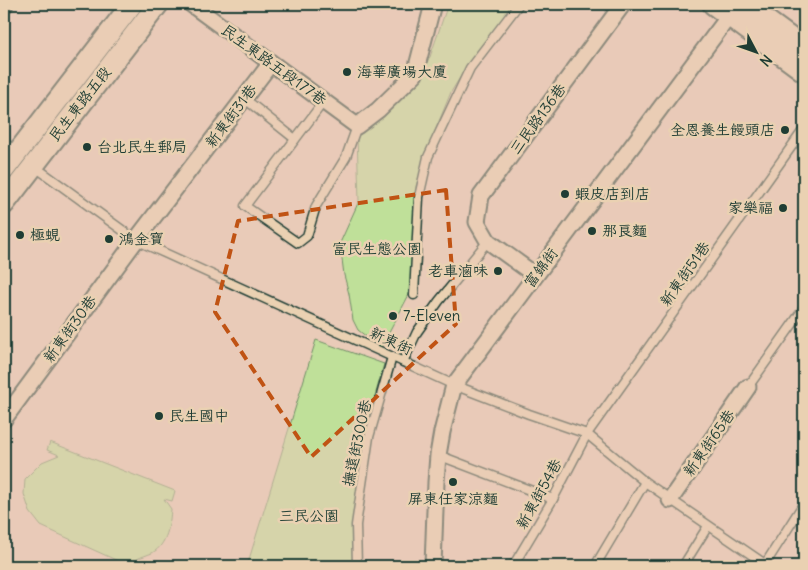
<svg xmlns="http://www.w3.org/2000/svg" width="808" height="570" viewBox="0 0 808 570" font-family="Delius,'LXGW WenKai TC',sans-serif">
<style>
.green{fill:#bfe099;stroke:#6f8e66}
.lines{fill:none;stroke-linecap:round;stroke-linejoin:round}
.lane-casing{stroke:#1f3d34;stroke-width:11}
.street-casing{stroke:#1f3d34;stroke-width:19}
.secondary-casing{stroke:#1f3d34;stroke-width:24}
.lane{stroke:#ead1b2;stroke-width:8}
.street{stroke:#ead1b2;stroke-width:15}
.secondary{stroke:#ead1b2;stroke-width:20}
.marked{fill:none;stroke:#c05314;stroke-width:4;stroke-dasharray:10 6;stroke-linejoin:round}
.poi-dot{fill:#1f3d34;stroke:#ead1b2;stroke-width:2}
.labels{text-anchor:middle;stroke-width:5;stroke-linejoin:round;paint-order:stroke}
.street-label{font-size:15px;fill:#1f3d34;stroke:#ead1b2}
.poi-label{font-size:15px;fill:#1f3d34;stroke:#ead1b2;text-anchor:start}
.park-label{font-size:15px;fill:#274539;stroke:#ead1b2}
</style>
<rect width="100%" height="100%" fill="#e9cbb8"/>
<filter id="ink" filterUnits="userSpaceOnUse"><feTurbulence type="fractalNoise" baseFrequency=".02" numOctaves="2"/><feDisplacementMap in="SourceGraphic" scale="10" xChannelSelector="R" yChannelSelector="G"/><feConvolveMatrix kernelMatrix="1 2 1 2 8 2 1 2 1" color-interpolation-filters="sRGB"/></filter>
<g filter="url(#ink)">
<g class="green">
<path d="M448 4H516L472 58 451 92 430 143 416 186 413 225 414 285 381 348 358 330 353 320 349 294 344 275 340 243 359 201 357 134 382 116 430 57Z"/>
<path d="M316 340 384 364 363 439 355 503 352 566H247Z"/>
<path d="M50 442 175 491 172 501 164 499 171 509C170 524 167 545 152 553 147 555 141 557 137 559L147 562 146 566H129L41 526 30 512 24 494 25 479 42 462 59 455 47 450Z"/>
</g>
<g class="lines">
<defs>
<g id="lane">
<path d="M245 99 295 139"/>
<path d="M324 101 245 206 298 243 307 236 316 206 346 157 357 126"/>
<path d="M4 142 17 153"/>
<path d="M34 166 136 240 454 385 529 414 587 434 645 482 765 564"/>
<path d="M414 295 419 197 428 157 470 68 519 4"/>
<path d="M403 362 417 332 439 301 488 241"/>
<path d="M748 387 804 308"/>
<path d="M438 455 553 499"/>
<path d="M357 566 356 525 369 437 392 357"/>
<path d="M513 566 553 499 587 434 804 129"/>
<path d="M595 566 645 482"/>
<path d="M683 566 708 526"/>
<path d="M764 566 804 503"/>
</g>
<g id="street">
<path d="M191 4 357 126 378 110 415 74 433 4"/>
<path d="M4 6 5 4"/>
<path d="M535 275 488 241 477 222 481 196 623 4"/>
<path d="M4 419 136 240 271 63"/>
<path d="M670 500 748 387"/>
<path d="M433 566 436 482 438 455 442 432 454 385 735 8"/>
</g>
<g id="secondary">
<path d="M713 4 804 71"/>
<path d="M744 4 804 48"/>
<path d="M4 170 132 4"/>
<path d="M4 204 158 4"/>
</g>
</defs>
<use href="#lane" class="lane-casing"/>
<use href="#street" class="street-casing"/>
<use href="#secondary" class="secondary-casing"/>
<use href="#lane" class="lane"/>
<use href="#street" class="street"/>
<use href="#secondary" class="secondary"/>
</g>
</g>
<path d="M0 0H808V570H0ZM446 190 456 324 311 457 215 312 238 221Z" fill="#e9cbb8" fill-opacity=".55" fill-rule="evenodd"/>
<path class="marked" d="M446 190 456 324 311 457 215 312 238 221Z"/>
<g class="poi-dot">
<circle cx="347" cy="72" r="5"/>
<circle cx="785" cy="130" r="5"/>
<circle cx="87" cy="147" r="5"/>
<circle cx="565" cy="194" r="5"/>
<circle cx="783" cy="208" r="5"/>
<circle cx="592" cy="231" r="5"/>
<circle cx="20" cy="235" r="5"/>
<circle cx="109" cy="239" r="5"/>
<circle cx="498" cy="271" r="5"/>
<circle cx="393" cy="316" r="5"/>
<circle cx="159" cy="416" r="5"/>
<circle cx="453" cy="482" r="5"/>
</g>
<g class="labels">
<g class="street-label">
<text transform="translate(274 65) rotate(36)" y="5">民生東路五段177巷</text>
<text transform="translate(80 104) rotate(-52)" y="5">民生東路五段</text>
<text transform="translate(231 116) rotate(-53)" y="5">新東街31巷</text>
<text transform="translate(538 119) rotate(-54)" y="5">三民路136巷</text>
<text transform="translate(541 268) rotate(-53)" y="5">富錦街</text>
<text transform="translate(685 274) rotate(-55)" y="5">新東街51巷</text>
<text transform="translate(70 329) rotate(-54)" y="5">新東街30巷</text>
<text transform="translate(391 341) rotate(25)" y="5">新東街</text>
<text transform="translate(357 443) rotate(-78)" y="5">撫遠街300巷</text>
<text transform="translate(709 443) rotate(-55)" y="5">新東街65巷</text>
<text transform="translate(539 494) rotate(-61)" y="5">新東街54巷</text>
</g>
<g class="poi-label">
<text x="357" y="77">海華廣場大廈</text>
<text x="775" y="135" text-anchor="end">全恩養生饅頭店</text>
<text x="97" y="152">台北民生郵局</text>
<text x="575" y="199">蝦皮店到店</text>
<text x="773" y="213" text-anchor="end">家樂福</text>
<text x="602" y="236">那良麵</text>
<text x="30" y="240">極蜆</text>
<text x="119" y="244">鴻金寶</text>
<text x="488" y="276" text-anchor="end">老車滷味</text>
<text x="403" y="321">7-Eleven</text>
<text x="169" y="421">民生國中</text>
<text x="453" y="504" text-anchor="middle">屏東任家涼麵</text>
</g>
<g class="park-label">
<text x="377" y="254">富民生態公園</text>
<text x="309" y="521">三民公園</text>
</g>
</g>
<rect width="808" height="570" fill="none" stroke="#ead1b2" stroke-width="20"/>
<rect x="10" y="10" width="788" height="550" fill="none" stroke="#1f3d34" stroke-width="2" filter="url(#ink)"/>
<g transform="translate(756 52) rotate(131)" stroke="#ead1b2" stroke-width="4" paint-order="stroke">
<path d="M0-4L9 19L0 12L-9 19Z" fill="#1f3d34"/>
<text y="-8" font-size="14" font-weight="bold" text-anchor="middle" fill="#1f3d34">N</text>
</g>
</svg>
